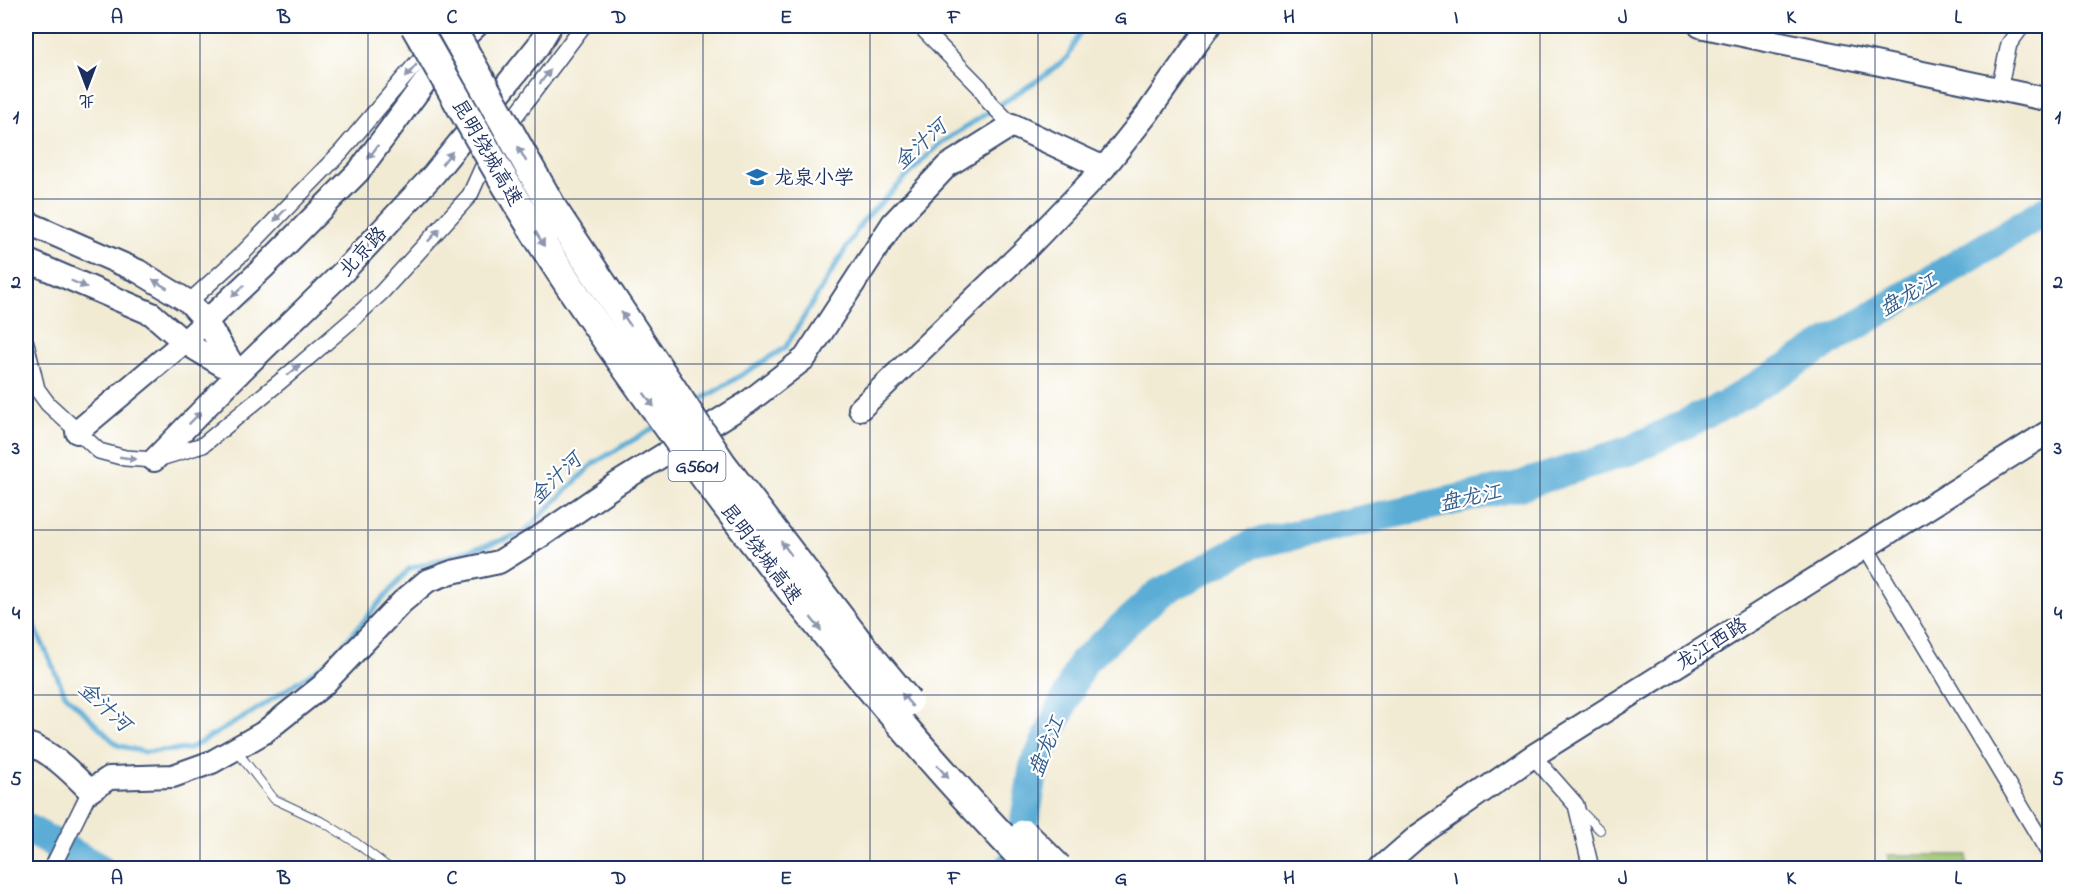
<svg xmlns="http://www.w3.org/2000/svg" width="2075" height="894" viewBox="0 0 2075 894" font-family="'Indie Flower','LXGW WenKai TC',sans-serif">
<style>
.garden{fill:#9fc56f;stroke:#5d7a66;stroke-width:1.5}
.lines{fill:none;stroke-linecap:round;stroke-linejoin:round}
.stream{stroke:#5badd6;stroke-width:5}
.river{stroke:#5badd6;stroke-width:30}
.lane-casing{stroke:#3b4b70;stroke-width:10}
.street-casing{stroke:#3b4b70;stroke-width:18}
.secondary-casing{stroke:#3b4b70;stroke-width:26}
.lane{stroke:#fff;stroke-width:8}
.street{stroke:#fff;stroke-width:15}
.secondary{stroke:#fff;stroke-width:22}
.highway-bridge-casing{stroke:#3b4b70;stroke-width:32;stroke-linecap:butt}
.highway-bridge{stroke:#fff;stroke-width:28}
.oneway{fill:#8d97ae}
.grid{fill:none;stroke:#1b2f5e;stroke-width:1.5;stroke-opacity:0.55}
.labels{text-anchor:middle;stroke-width:4.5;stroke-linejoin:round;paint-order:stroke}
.shield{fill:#fff;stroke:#5f6d8e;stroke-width:1.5}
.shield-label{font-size:18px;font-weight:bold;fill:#1b2f5e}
.street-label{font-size:20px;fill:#1b2f5e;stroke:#fff}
.poi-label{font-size:20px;fill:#1b2f5e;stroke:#fff;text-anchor:start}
.water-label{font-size:21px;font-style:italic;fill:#315b88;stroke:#fff}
.neatline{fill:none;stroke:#1b2f5e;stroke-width:2}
.grid-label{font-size:20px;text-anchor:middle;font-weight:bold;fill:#1b2f5e}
</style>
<rect width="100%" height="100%" fill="#fff"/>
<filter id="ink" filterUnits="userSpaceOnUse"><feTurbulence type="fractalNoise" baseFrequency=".0167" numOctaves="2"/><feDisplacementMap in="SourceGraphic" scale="12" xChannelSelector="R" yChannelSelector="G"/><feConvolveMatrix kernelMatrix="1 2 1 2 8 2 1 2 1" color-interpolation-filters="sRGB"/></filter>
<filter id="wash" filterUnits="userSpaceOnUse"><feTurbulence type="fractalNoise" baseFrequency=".008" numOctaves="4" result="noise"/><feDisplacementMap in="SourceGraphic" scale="24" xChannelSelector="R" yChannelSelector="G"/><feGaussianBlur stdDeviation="1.35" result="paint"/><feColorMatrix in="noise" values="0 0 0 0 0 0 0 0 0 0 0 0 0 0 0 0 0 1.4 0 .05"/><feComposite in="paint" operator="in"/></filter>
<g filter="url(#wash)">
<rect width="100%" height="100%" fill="#f2ebd4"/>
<rect class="garden" x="1888" y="855" width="79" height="13"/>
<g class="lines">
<g class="stream">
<path d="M693 405 785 348 862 222 938 145 1047 74 1068 57 1083 26"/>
<path d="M26 607 65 694 117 745 144 752 189 749 251 713 328 662 409 569 522 534 594 463 657 426"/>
</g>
<g class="river">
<path d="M26 828 99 868"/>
<path d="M1010 868 1020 850 1034 767 1082 663 1158 594 1252 544 1519 486 1631 450 1727 404 2050 208"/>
</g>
</g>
</g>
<g filter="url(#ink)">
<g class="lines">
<defs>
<g id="lane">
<path d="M236 750 274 799 325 823 355 842 389 868"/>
<path d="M1579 809 1600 830"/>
</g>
<g id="street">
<path d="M920 26 980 87 989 102 1012 125"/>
<path d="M1999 89 2009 44 2022 26"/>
<path d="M504 131 583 26"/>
<path d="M189 302 244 252 341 152 448 26"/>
<path d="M26 343 37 389 48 404 99 451 125 458 154 460 203 445 288 375 352 320 382 292 470 195 489 153"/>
<path d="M1865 546 2050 855"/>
<path d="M1533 756 1576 805 1591 868"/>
<path d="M52 868 90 791"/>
</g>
<g id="secondary">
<path d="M1700 26 2050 100"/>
<path d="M26 222 138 271 189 302 206 321 238 374"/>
<path d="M26 260 152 314 184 342 234 372"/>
<path d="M860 409 1026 249 1104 168 1147 114 1209 26"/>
<path d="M77 432 184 342 263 268 359 171 445 55 476 26"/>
<path d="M154 460 238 374 344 271 434 174 538 46 550 26"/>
<path d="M26 744C48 748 74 775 90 791L109 778 173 776 212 762 263 733 322 686 402 602 427 581 452 572 499 562 544 534 618 483 747 403 805 358 893 223 947 166 1012 125 1104 168"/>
<path d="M1381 868 1418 836 1533 756 2050 431"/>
</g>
</defs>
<use href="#lane" class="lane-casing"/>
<use href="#street" class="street-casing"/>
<use href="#secondary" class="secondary-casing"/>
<use href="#lane" class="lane"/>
<use href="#street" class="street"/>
<use href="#secondary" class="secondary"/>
<defs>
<g id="highway-bridge">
<path d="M415 26C458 100 499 176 545 248 588 315 634 379 680 443 788 592 904 736 1032 868"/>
<path d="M450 26 554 211 722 464 859 643 908 702"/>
<path d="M1024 834 1058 868"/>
</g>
</defs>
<use href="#highway-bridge" class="highway-bridge-casing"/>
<use href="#highway-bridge" class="highway-bridge"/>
</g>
<defs><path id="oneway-solid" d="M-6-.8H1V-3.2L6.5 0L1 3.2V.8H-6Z" transform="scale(1.5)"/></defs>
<g class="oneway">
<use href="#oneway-solid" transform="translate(411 71) rotate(130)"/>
<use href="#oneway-solid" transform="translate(545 77) rotate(-52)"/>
<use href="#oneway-solid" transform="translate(373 152) rotate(126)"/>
<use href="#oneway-solid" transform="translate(522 154) rotate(-119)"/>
<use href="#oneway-solid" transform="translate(447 158) rotate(-51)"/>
<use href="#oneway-solid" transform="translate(280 215) rotate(134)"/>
<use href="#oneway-solid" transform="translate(434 235) rotate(-47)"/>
<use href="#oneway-solid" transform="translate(540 239) rotate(59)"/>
<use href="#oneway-solid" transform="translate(79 284) rotate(23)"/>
<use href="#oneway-solid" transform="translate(160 284) rotate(-149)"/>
<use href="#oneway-solid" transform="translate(238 291) rotate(137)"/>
<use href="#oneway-solid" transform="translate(626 319) rotate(-124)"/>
<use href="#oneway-solid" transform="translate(294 370) rotate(-41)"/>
<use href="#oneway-solid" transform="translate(649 400) rotate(54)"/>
<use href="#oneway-solid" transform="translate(195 418) rotate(-45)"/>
<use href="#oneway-solid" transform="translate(128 458) rotate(8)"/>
<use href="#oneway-solid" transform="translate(786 548) rotate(-127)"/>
<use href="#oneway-solid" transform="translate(816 624) rotate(52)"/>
<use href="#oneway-solid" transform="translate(907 700) rotate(-130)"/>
<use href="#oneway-solid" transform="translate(943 772) rotate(49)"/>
</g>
</g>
<path class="grid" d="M200 26V868M368 26V868M535 26V868M703 26V868M870 26V868M1038 26V868M1205 26V868M1372 26V868M1540 26V868M1707 26V868M1875 26V868M26 199H2050M26 364H2050M26 530H2050M26 695H2050"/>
<defs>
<symbol id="school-bare" viewBox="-9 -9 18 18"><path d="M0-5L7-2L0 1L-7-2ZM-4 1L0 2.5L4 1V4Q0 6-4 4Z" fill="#1f6fb2" stroke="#fff" stroke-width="2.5" paint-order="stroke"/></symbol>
</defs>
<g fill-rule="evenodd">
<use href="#school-bare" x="742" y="162" width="30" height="30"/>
</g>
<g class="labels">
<rect class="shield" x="668.5" y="451" width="57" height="30" rx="4.5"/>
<g class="shield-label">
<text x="697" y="472">G5601</text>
</g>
<g class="street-label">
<text transform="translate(488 152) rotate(60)" y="7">昆明绕城高速</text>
<text transform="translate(362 251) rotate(-47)" y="7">北京路</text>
<text transform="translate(762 553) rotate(53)" y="7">昆明绕城高速</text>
<text transform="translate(1711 643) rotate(-32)" y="7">龙江西路</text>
</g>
<g class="poi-label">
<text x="774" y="184">龙泉小学</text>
</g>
<g class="water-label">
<text transform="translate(920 144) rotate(-42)" y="7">金汁河</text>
<text transform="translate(1908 294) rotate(-31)" y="7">盘龙江</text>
<text transform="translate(555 478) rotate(-44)" y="7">金汁河</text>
<text transform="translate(1470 497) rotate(-12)" y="7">盘龙江</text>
<text transform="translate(105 706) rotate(43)" y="7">金汁河</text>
<text transform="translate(1046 746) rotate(-68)" y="7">盘龙江</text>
</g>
</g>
<rect width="2075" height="894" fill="none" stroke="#fff" stroke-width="66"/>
<g transform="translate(87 87) rotate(180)" stroke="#ffffff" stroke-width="4.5" paint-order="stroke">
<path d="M0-4.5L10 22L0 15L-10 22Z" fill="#1b2f5e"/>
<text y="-9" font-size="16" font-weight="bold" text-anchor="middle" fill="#1b2f5e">北</text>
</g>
<rect x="33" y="33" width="2009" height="828" class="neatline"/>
<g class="grid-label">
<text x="117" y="23">A</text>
<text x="284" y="23">B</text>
<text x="452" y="23">C</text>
<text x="619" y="23">D</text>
<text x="786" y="23">E</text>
<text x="954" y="23">F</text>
<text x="1121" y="23">G</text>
<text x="1289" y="23">H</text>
<text x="1456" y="23">I</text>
<text x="1623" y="23">J</text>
<text x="1791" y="23">K</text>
<text x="1958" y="23">L</text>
<text x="16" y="123">1</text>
<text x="2058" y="123">1</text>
<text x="16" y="288">2</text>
<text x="2058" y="288">2</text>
<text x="16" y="454">3</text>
<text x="2058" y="454">3</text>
<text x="16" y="619">4</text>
<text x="2058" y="619">4</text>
<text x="16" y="785">5</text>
<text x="2058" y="785">5</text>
<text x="117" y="884">A</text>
<text x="284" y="884">B</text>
<text x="452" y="884">C</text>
<text x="619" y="884">D</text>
<text x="786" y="884">E</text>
<text x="954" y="884">F</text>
<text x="1121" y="884">G</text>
<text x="1289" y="884">H</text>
<text x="1456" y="884">I</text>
<text x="1623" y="884">J</text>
<text x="1791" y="884">K</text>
<text x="1958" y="884">L</text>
</g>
</svg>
